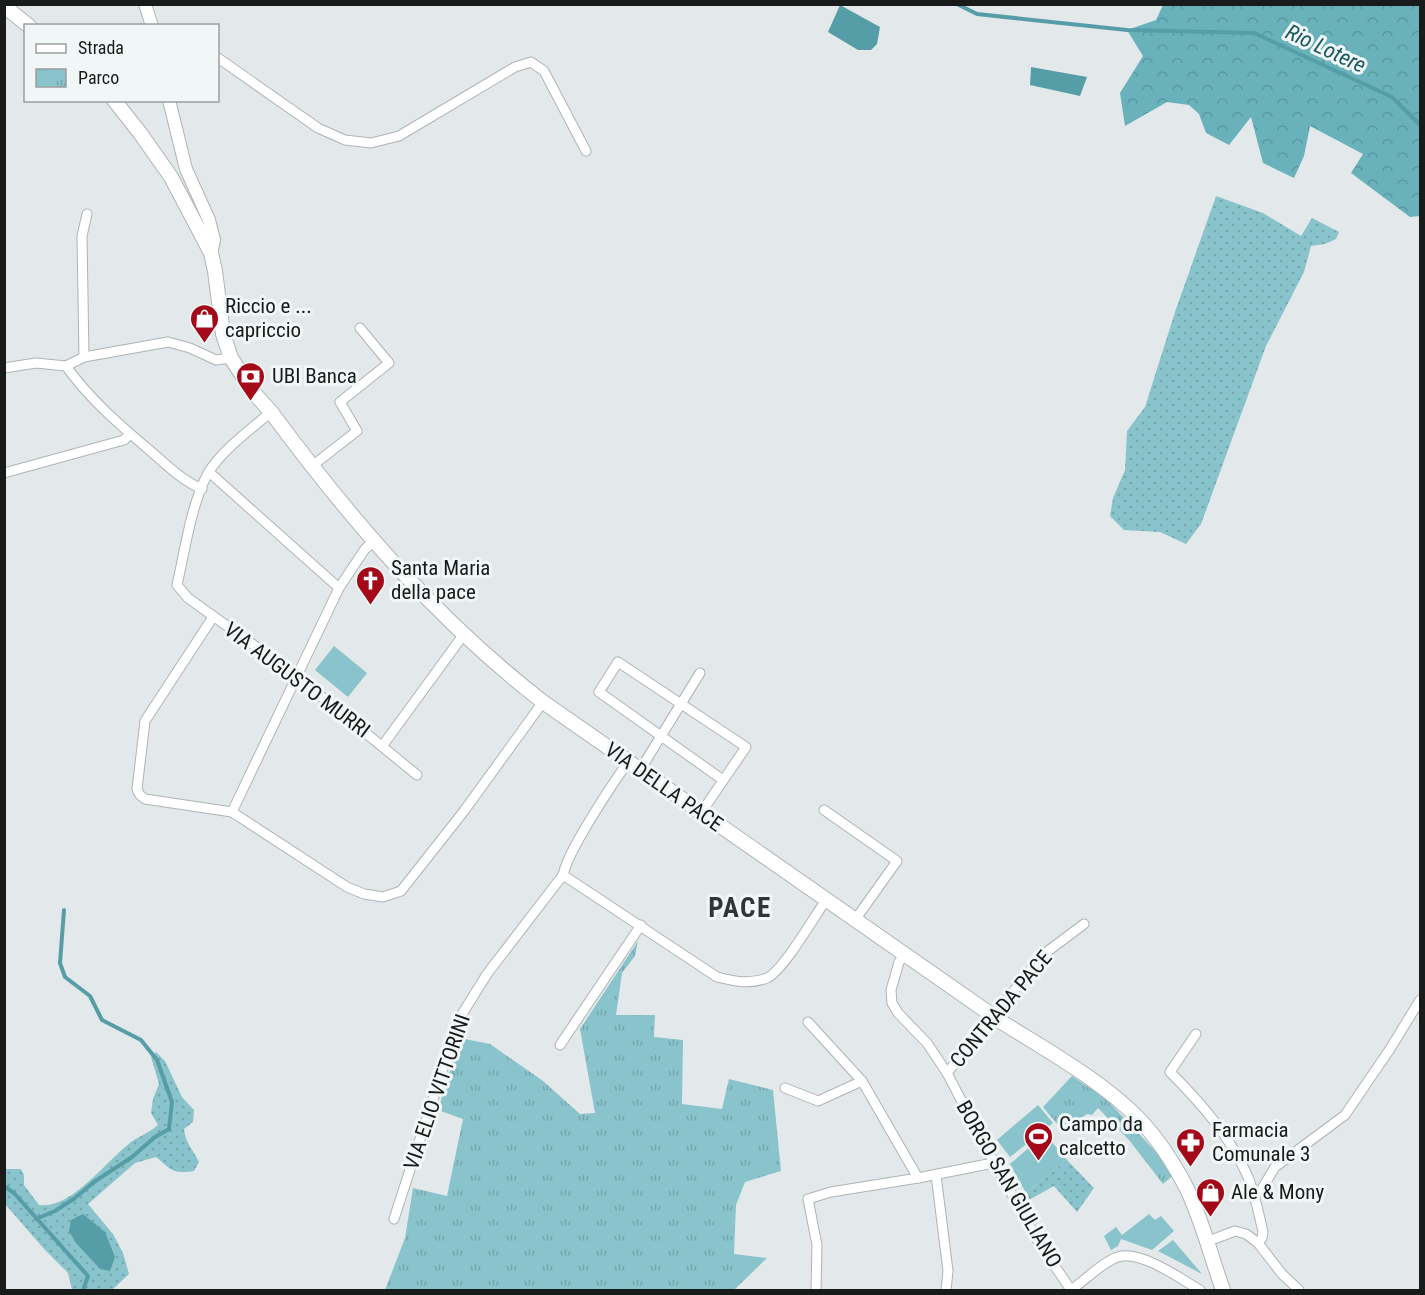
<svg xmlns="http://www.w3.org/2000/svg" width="1425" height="1295" viewBox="0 0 1425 1295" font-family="'Roboto Condensed',sans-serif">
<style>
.grass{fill:url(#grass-dots)}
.forest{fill:url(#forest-crowns)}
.park{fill:url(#park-tufts)}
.garden{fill:#89c3cb}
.water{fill:#569ea7}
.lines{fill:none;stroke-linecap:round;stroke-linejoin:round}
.stream{stroke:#569ea7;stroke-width:4}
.minor-casing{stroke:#aeb4b5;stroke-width:11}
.tertiary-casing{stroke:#aeb4b5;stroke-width:14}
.secondary-casing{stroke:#aeb4b5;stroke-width:16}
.minor{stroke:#fff;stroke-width:9}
.tertiary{stroke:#fff;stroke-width:12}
.secondary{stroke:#fff;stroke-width:14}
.secondary-bridge-casing{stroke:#aeb4b5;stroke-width:16;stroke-linecap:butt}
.secondary-bridge{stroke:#fff;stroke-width:14}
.labels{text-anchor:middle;stroke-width:6;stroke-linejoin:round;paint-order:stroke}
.poi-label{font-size:21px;fill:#191b1b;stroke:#f1f7f7;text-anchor:start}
.street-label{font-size:21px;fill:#191b1b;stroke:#f1f7f7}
.water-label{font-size:22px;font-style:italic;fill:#19585f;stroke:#f1f7f7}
.district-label{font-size:27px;font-weight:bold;letter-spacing:1.5px;fill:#313536;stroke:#f1f7f7}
</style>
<defs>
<pattern id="grass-dots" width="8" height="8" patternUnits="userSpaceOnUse" patternTransform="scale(1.5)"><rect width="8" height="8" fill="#89c3cb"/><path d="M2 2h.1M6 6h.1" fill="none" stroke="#76a7ae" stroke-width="1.8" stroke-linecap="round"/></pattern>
<pattern id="forest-crowns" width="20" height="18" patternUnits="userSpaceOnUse" patternTransform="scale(1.5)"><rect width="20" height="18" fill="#69b2bb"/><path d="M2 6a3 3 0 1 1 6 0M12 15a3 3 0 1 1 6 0" fill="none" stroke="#5a98a0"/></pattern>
<pattern id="park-tufts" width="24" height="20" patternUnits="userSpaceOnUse" patternTransform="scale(1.5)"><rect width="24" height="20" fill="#89c3cb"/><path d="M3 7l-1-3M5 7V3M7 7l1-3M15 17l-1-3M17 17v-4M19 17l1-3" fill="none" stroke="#76a7ae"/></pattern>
</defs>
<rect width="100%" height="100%" fill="#e3e9ea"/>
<g class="grass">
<path d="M1216 196 1263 213 1301 236 1312 218 1339 232 1336 239 1325 244 1311 246 1304 272 1266 346 1201 524 1186 544 1160 532 1124 530 1110 516 1113 498 1125 470 1127 431 1145 407 1175 312Z"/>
<path d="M156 1052 165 1061 182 1097 194 1110 193 1122 184 1129C186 1144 192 1148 199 1162L194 1171C171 1174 172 1170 156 1157L135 1163 88 1204 113 1234 123 1253 129 1274 112 1290H72L68 1273 45 1250 5 1204V1169H21L24 1175V1185L39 1205C72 1210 108 1158 134 1140 142 1135 151 1131 158 1125L151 1113 153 1099 159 1084 151 1057Z"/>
<path d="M1067 1160 1094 1188 1077 1212 1054 1186 1027 1201 1026 1193Z"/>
</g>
<path class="forest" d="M1163 5H1420V216L1410 217 1351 173 1363 154 1310 126 1304 156 1294 178 1263 163 1251 117 1229 145 1206 133 1199 114 1189 105 1167 102 1125 126 1120 93 1143 56 1127 30 1156 20Z"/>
<g class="park">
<path d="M638 941 635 956 622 973 616 1015H655L654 1037 683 1040 682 1104 722 1109 729 1079 773 1090 781 1171 745 1182 736 1205 734 1254 767 1258 734 1290H385L405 1238 413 1188 447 1196 463 1119 438 1110 460 1038 490 1044 543 1081 580 1114 595 1113 580 1029Z"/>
<path d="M1072 1076 1106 1099 1176 1173 1163 1184 1129 1140 1098 1108 1092 1115 1087 1114 1062 1130 1043 1107Z"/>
</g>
<g class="garden">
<path d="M334 646 367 673 348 697 315 670Z"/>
<path d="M1038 1105 1053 1123 1010 1157 997 1140Z"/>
<path d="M1045 1134 1067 1160 1026 1193 1010 1164Z"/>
<path d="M1149 1214 1155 1220 1161 1216 1174 1231 1152 1250 1121 1239 1118 1246 1111 1250 1104 1236 1116 1227 1122 1235Z"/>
<path d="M1173 1240 1202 1274 1158 1251Z"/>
</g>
<g class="water">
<path d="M840 5 880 27 877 44 871 50H858L828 32Z"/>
<path d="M1031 67 1087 77 1080 96 1030 85Z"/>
<path d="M83 1214 105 1232 115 1257 110 1271 100 1269 76 1243 69 1231 71 1220Z"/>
</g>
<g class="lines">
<g class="stream">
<path d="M957 4 977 14 1127 30 1254 33 1392 97 1420 125"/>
<path d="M4 1186 14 1193 88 1276 83 1290"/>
<path d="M36 1219 55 1211 75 1198 94 1182 132 1157 155 1137 169 1129 172 1102 157 1060 141 1040 102 1020 90 996 65 977 60 963 64 910"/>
</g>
<defs>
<g id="minor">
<path d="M218 58 318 128 345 140 371 143 399 136 515 67 531 62 544 71 586 151"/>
<path d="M84 357 82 236 87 214"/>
<path d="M66 366C90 400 122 427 154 454 169 467 183 481 202 489"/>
<path d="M4 368 36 363 66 366 84 357 168 342 190 348 216 360 231 358"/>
<path d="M271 412C251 429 222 450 208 473 191 505 185 550 177 585L188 598 290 671 417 775"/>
<path d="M312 466 357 431 340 402 389 363 360 328"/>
<path d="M209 472 339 588"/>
<path d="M4 473 124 440 130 434"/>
<path d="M213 617 145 721 137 789 140 795 145 799 232 812 347 887 364 894 383 897 401 891 464 811 543 702"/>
<path d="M383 745 464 634"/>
<path d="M645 762 700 673"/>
<path d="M824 810 897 861 855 920"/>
<path d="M232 812 339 588 365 549 373 542"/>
<path d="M701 813 746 747 618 662 599 692 723 780"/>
<path d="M563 875 717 977C733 981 750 985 767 978 783 971 814 917 826 900"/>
<path d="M905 954 899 962 891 990 892 1003 898 1013 927 1043 947 1073 984 1144 1039 1243 1071 1290"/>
<path d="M808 1022 862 1081 918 1178"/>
<path d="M1196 1034 1170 1072C1201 1103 1230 1136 1248 1177 1255 1195 1259 1214 1263 1232L1262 1238 1258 1243"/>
<path d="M560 1045 641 925"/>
<path d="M947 1073 1044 954 1084 924"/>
<path d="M785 1088 818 1101 862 1081"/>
<path d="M936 1175 948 1271 946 1290"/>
<path d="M1254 1194 1260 1192 1275 1167 1345 1115 1390 1049 1420 1000"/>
<path d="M394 1219 459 1019 487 974 563 875C566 861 573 850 580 837 595 811 611 786 628 762"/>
<path d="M1206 1242 1235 1231 1246 1234 1258 1243 1282 1274 1299 1290"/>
<path d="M816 1290 817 1245 808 1199 831 1192 918 1178 988 1164 994 1161"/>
<path d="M1071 1290C1084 1281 1107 1258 1122 1256 1145 1253 1181 1279 1200 1290"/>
</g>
<g id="tertiary">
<path d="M145 4 152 26"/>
<path d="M169 100 186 169 209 220 214 240 211 253"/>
</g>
<g id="secondary">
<path d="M4 6 29 26"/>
<path d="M114 100 140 133 171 177 211 253 215 271 223 334 231 358 254 393 271 412C351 520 436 619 543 702L986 1011"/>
<path d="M997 1019C1044 1049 1100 1079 1139 1119 1158 1139 1173 1162 1186 1187 1202 1219 1211 1257 1223 1290"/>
</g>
</defs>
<use href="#minor" class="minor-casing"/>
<use href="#tertiary" class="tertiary-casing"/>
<use href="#secondary" class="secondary-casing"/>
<use href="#minor" class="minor"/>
<use href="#tertiary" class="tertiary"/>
<use href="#secondary" class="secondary"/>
<defs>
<path id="secondary-bridge" d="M986 1011 997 1019"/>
</defs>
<use href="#secondary-bridge" class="secondary-bridge-casing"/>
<use href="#secondary-bridge" class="secondary-bridge"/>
</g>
<defs>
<symbol id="shop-pin" viewBox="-11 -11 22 30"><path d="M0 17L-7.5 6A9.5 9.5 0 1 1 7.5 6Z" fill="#a30918" stroke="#f1f7f7"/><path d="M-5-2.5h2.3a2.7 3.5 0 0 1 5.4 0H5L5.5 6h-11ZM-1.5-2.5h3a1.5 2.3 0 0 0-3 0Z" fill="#fff"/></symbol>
<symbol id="bank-pin" viewBox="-11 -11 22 30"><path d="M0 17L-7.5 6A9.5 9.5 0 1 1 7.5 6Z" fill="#a30918" stroke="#f1f7f7"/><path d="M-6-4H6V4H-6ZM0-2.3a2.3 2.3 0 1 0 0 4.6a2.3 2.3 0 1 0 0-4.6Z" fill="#fff"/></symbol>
<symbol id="church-pin" viewBox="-11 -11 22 30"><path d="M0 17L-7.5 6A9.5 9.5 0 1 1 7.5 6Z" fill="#a30918" stroke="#f1f7f7"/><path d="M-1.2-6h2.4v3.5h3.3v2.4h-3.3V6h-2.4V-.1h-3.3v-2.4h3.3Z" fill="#fff"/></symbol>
<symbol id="stadium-pin" viewBox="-11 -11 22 30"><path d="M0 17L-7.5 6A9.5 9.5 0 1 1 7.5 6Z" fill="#a30918" stroke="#f1f7f7"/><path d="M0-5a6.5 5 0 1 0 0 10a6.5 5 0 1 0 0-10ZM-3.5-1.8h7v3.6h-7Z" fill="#fff"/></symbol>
<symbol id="pharmacy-pin" viewBox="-11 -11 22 30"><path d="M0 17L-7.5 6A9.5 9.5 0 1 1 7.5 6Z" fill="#a30918" stroke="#f1f7f7"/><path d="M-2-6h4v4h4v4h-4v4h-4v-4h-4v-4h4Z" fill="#fff"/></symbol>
</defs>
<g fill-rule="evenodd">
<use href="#shop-pin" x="188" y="302" width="33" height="45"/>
<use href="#bank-pin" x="234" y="360" width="33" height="45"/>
<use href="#church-pin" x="354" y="564" width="33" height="45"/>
<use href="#stadium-pin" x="1022" y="1120" width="33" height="45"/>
<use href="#pharmacy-pin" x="1174" y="1126" width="33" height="45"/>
<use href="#shop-pin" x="1194" y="1176" width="33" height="45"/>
</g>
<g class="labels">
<g class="poi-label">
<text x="225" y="313">Riccio e ...<tspan x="225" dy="24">capriccio</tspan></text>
<text x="272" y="383">UBI Banca</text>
<text x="391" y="575">Santa Maria<tspan x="391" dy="24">della pace</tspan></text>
<text x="1059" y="1131">Campo da<tspan x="1059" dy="24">calcetto</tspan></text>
<text x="1212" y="1137">Farmacia<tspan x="1212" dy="24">Comunale 3</tspan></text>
<text x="1231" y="1199">Ale &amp; Mony</text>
</g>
<g class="street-label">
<text transform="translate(297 680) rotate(37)" y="7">VIA AUGUSTO MURRI</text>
<text transform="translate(664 787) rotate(35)" y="7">VIA DELLA PACE</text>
<text transform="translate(1001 1009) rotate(-50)" y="7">CONTRADA PACE</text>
<text transform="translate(437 1092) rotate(-71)" y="7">VIA ELIO VITTORINI</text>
<text transform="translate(1009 1184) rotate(60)" y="7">BORGO SAN GIULIANO</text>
</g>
<g class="water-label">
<text transform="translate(1326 48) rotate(25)" y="8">Rio Lotere</text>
</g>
<g class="district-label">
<text x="740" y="917">PACE</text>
</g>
</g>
<rect width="1425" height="1295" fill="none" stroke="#191b1b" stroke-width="12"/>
<rect x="24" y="24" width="195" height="78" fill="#f1f7f7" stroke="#9b9f9f" stroke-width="1.5"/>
<rect x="36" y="44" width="30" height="9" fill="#ffffff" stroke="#9b9f9f" stroke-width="1.5"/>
<text x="78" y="54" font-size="18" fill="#191b1b">Strada</text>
<rect x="36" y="69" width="30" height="18" fill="url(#park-tufts)" stroke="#9b9f9f" stroke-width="1.5"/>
<text x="78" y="84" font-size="18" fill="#191b1b">Parco</text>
</svg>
